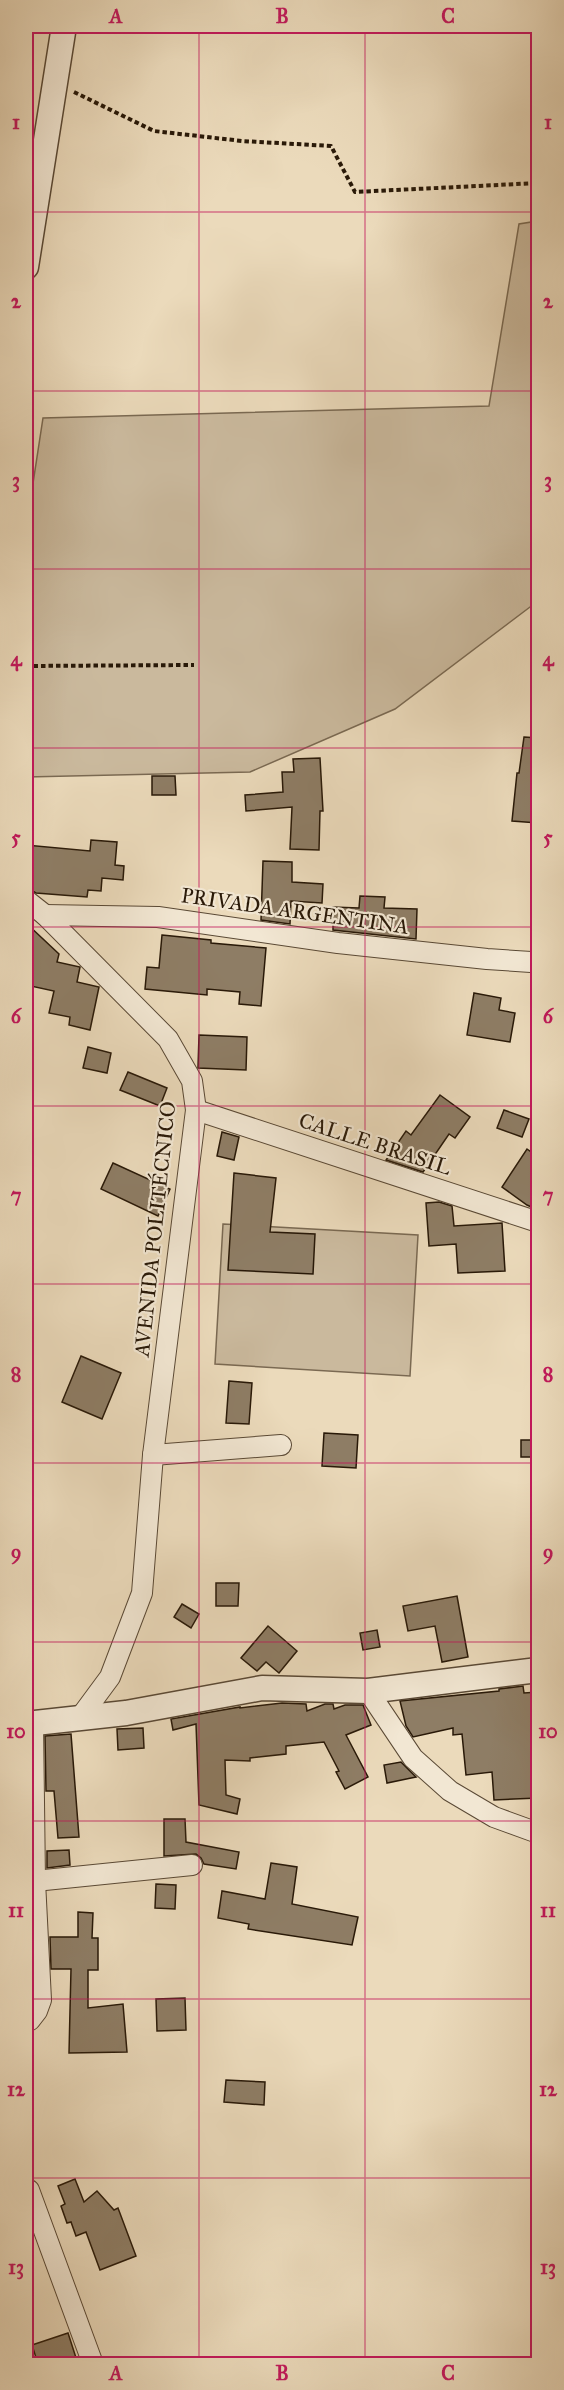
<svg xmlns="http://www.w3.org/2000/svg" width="564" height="2390" font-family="'IM FELL Great Primer',serif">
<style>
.green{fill:#cab99d;stroke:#7a6952;stroke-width:1.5}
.building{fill:#8e7d65;stroke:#291908;stroke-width:1.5}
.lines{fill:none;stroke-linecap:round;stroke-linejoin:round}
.minor-casing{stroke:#5a4935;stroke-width:22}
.tertiary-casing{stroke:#5a4935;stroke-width:27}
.path{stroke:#291908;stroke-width:4;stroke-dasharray:4.5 3;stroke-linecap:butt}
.minor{stroke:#f2e7d3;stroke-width:20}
.tertiary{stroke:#f2e7d3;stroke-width:24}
.grid{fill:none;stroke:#c2185b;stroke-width:1.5;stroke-opacity:0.55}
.labels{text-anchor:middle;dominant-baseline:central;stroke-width:4.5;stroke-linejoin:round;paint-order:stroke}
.street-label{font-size:21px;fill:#291908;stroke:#f2e7d3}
.neatline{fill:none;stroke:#c2185b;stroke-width:2}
.grid-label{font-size:20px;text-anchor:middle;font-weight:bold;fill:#c2185b}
</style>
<rect width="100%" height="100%" fill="#ebdabb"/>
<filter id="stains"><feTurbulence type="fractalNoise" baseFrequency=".00333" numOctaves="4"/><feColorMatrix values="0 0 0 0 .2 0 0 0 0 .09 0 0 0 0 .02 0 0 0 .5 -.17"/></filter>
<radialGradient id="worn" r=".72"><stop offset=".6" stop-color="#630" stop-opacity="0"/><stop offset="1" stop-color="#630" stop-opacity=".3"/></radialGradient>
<g class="green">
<polygon points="538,221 538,601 395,709 250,772 26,777 26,529 43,418 489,406 519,224"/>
<polygon points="223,1224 418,1235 410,1376 215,1364"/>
</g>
<g class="building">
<polygon points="524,737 538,738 538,823 512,821 517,773 519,773"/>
<polygon points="320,758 323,811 320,811 319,850 290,849 292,807 246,811 245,795 283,792 282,772 294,772 293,759"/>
<polygon points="152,776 175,776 176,795 152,795"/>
<polygon points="91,840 117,842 115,865 124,866 123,880 102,878 101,891 88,890 87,897 36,893 29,889 31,867 26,866 26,845 90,851"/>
<polygon points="263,861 292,862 292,882 323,884 322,903 291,901 290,924 261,920"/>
<polygon points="360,896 385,897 384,908 417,909 416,939 333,930 333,907 359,908"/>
<polygon points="26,923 59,954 57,962 80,967 77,982 99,987 90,1030 69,1025 70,1017 49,1013 54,991 26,985"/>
<polygon points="162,935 211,940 211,943 266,948 261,1006 239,1004 240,992 207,989 207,995 145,989 147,967 159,968"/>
<polygon points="474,993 501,998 499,1010 515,1013 510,1042 467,1035"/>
<polygon points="199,1035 247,1037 246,1070 198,1068"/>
<polygon points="88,1047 111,1053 107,1073 83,1068"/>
<polygon points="128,1072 167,1088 160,1106 120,1090"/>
<polygon points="440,1095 470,1117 455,1138 449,1134 423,1172 386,1160 406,1131 411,1135"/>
<polygon points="504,1110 529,1119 522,1137 497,1128"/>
<polygon points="222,1132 239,1137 234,1160 217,1156"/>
<polygon points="527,1149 538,1157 538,1210 527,1205 502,1187"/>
<polygon points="113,1163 170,1189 158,1216 101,1189"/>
<polygon points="234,1173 276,1178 270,1232 315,1234 313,1274 228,1270"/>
<polygon points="439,1202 452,1206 454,1226 502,1223 505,1271 458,1273 456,1244 429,1246 426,1203"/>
<polygon points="81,1356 121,1373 102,1419 62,1402"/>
<polygon points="229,1381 252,1383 249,1424 226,1423"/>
<polygon points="324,1433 358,1435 356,1468 322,1466"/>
<rect x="521" y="1440" width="17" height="17"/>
<polygon points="216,1583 239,1583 238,1606 216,1606"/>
<polygon points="457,1596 468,1657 442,1662 435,1626 408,1631 403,1606"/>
<polygon points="182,1604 199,1614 191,1628 174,1617"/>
<polygon points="268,1626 297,1651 279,1673 266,1662 257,1671 241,1658"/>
<polygon points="377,1630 380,1647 363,1650 360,1633"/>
<polygon points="523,1686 524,1693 538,1692 538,1798 494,1800 492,1772 466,1775 462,1734 453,1735 453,1728 413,1737 406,1726 400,1701 499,1691 499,1689"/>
<polygon points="282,1703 306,1704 307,1711 325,1704 333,1704 334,1709 345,1705 363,1705 371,1725 346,1735 368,1777 345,1789 336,1772 339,1771 324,1742 286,1746 286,1754 250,1758 250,1761 225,1760 226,1795 240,1799 237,1814 199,1805 196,1724 173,1730 171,1719 240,1707 240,1708"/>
<polygon points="143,1728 144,1748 118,1750 117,1729"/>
<polygon points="71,1734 79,1837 58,1838 54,1791 46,1791 45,1736"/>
<polygon points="401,1762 416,1777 387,1783 384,1765"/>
<polygon points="164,1819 185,1819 186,1842 239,1852 236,1869 204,1864 201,1858 196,1854 164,1856"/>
<polygon points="69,1850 70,1865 47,1868 47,1851"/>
<polygon points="271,1863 297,1867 292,1904 358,1917 352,1945 248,1929 249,1924 218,1918 222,1891 265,1899"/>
<polygon points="156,1884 176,1885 175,1909 155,1908"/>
<polygon points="78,1912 93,1913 92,1938 98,1938 98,1970 88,1970 88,2008 123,2004 127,2052 69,2053 71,1969 51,1969 50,1937 78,1937"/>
<polygon points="185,1998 186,2030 157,2031 156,1999"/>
<polygon points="226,2080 265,2082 264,2105 224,2102"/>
<polygon points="75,2179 84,2202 97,2191 114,2210 118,2208 136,2256 100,2270 86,2232 76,2236 71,2222 67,2223 61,2206 65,2204 58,2186"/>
<polygon points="68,2333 78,2364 38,2364 32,2345"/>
</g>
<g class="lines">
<g class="minor-casing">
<g id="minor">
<polyline points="26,900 45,915 168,1039 192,1081 196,1110 153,1455 142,1593 110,1677 79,1719"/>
<polyline points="45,915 158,917 338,943 487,959 531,962 538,960"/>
<polyline points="196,1110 538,1222"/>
<polyline points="153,1455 281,1445"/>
<polyline points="368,1691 413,1758 450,1791 494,1817 538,1833"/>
<polyline points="35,1881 192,1865"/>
<polyline points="26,2020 30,2020 37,2011 41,2000 35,1881 33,1723"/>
<polyline points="26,2193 29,2190 93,2364"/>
</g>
</g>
<g class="tertiary-casing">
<g id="tertiary">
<polyline points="26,267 64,26"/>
<polyline points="26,1724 126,1713 262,1688 368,1691 538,1670"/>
</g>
</g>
<g class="path">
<polyline points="74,92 154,131 242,141 331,146 355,192 538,183"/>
<polyline points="26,666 194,665"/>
</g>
<use href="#minor" class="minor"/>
<use href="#tertiary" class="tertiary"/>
</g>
<path class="grid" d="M199 26V2364M365 26V2364M26 212H538M26 391H538M26 569H538M26 748H538M26 927H538M26 1106H538M26 1284H538M26 1463H538M26 1642H538M26 1821H538M26 1999H538M26 2178H538"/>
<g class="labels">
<g class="street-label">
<text transform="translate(295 911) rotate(8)">PRIVADA ARGENTINA</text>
<text transform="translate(375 1144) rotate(18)">CALLE BRASIL</text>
<text transform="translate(155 1229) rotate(-84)">AVENIDA POLITÉCNICO</text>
</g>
</g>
<rect width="564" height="2390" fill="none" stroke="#ebdabb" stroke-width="66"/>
<rect x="33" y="33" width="498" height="2324" class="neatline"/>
<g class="grid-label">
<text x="116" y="23">A</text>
<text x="282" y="23">B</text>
<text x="448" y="23">C</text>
<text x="16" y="129">1</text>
<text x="548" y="129">1</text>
<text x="16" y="308">2</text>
<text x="548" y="308">2</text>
<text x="16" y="487">3</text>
<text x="548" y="487">3</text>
<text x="16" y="666">4</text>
<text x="548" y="666">4</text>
<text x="16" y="844">5</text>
<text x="548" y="844">5</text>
<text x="16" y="1023">6</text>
<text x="548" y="1023">6</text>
<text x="16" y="1202">7</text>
<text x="548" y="1202">7</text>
<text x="16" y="1381">8</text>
<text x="548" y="1381">8</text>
<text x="16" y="1559">9</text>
<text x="548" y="1559">9</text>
<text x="16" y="1738">10</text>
<text x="548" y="1738">10</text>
<text x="16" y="1917">11</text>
<text x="548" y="1917">11</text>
<text x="16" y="2096">12</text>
<text x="548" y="2096">12</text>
<text x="16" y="2274">13</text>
<text x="548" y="2274">13</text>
<text x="116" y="2380">A</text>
<text x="282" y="2380">B</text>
<text x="448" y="2380">C</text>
</g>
<rect width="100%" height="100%" filter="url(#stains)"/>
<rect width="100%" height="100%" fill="url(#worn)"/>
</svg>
